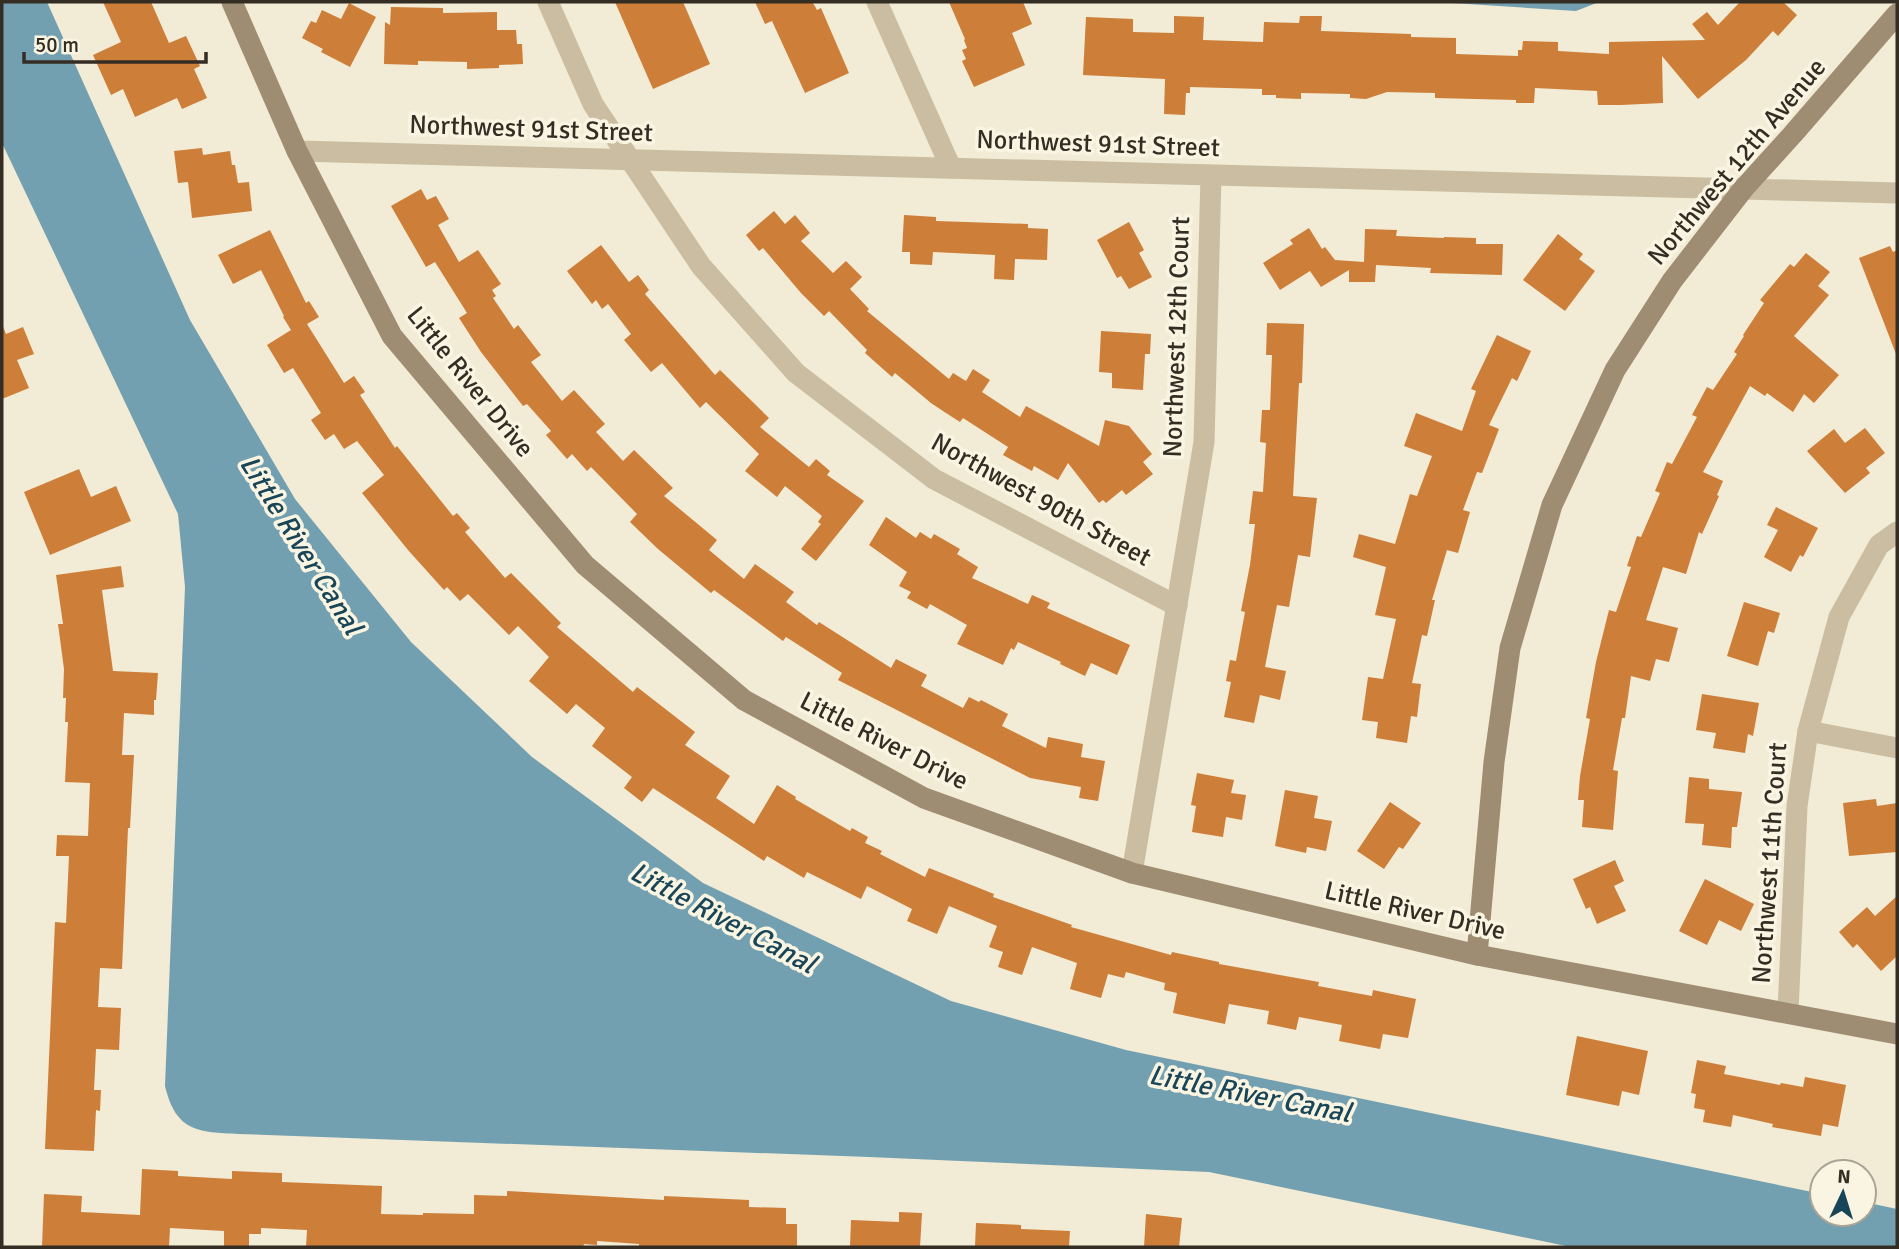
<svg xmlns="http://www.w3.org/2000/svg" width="1899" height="1249" font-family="Signika,sans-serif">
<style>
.water{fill:#73a0b0}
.building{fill:#cd7e38}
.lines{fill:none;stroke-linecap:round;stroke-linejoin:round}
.street{stroke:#cabda1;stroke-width:21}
.secondary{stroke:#9e8c73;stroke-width:21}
.labels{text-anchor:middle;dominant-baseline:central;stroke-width:7;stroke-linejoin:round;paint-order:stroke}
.street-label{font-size:26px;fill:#342d24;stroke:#faf4e2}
.water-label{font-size:28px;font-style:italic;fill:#184557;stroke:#faf4e2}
</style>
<rect width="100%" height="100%" fill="#f2ebd5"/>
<g class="water">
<path d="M2 2H47L190 320 295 499 411 642 532 757 703 883 951 1001 1126 1050 1822 1194V1214H1864V1202L1897 1209V1247H1571L1209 1172 869 1157 239 1134C198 1132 176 1132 165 1086L185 587 178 514 2 143Z"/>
<polygon points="1437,2 1599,2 1576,11"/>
</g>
<g class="building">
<polygon points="103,2 151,2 169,43 186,36 200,66 194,69 207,98 182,109 177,98 135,117 123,89 111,95 93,55 121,42"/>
<polygon points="615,2 683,2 710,64 653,89"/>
<polygon points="755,2 815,2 813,3 817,10 821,8 849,73 805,93 772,21 765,24"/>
<polygon points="949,2 1023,2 1032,24 1012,33 1025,65 974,87 962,61 966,59 962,50 967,48 964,40 965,39"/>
<polygon points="1740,2 1783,2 1797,15 1778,36 1773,31 1746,60 1698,99 1662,56 1663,103 1621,105 1598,105 1597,91 1535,88 1534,103 1516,103 1516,100 1435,98 1435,93 1387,92 1366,99 1350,98 1350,94 1301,93 1301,99 1276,98 1276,95 1262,95 1262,89 1190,87 1190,93 1186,93 1185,115 1164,114 1165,79 1083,75 1086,17 1133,19 1133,32 1174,33 1174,16 1204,17 1203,40 1263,42 1264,22 1299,23 1300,16 1322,16 1321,31 1411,34 1411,37 1456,38 1456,54 1518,56 1518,50 1522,50 1523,41 1558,42 1558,51 1609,54 1609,42 1705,40 1692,24 1707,12 1718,25"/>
<polygon points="349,3 376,17 350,67 321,52 323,49 302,38 311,21 316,23 322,10 341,19"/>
<polygon points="391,7 443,8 443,13 497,12 497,30 516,30 517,44 522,44 523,64 499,65 499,68 467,69 467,62 418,61 418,65 384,64 385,22 390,25"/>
<polygon points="202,148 203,155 230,151 232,165 235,165 238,183 249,182 252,211 192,218 188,182 178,183 174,151"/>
<polygon points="421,189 427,200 436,196 449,219 438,225 459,262 478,250 501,284 492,290 496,296 493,298 514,329 518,325 541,355 531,362 562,401 574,390 605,424 596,432 623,461 634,450 673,488 664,496 717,540 709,550 744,579 755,564 794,592 786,602 817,625 819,622 891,668 896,659 927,675 921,686 963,708 969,697 979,702 981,700 1008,714 1002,726 1046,748 1048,737 1083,744 1081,757 1105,761 1098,801 1079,798 1081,787 1030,778 838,680 842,673 786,637 783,641 714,590 711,593 658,549 630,522 637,514 591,467 587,471 572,454 567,459 546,435 551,431 527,404 523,406 481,352 459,318 467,313 435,262 426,267 391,206"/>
<polygon points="774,211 785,224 795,215 810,233 801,241 833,273 846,261 862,277 850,289 869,309 867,311 949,379 953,373 966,381 973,369 990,380 982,392 1020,417 1026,406 1099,446 1105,420 1129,426 1152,454 1143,462 1153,474 1126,495 1122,490 1106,503 1103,500 1099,503 1068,463 1058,480 1034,466 1032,471 1003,455 1008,447 963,418 960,422 946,413 931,403 895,373 892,377 865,353 867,350 829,311 824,316 801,293 763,248 759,251 746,235"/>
<polygon points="904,215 936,217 936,221 1028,224 1028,228 1048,229 1047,260 1015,259 1014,280 994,279 995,255 933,252 932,265 910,264 910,252 902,252"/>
<polygon points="1129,222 1144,250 1139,253 1152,277 1129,289 1121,276 1117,278 1097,240"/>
<polygon points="1309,228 1322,249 1325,247 1335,260 1364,262 1365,229 1397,230 1396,236 1444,238 1444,237 1476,238 1476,244 1503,244 1502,275 1430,273 1431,268 1376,265 1375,282 1349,282 1349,270 1321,287 1310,271 1280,290 1263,263 1293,244 1290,240"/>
<polygon points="270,230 306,303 309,301 319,317 307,324 344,383 354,376 365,392 360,395 395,448 397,446 453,516 457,513 463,520 470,528 465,532 505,578 511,573 561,623 557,627 633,692 637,687 695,732 685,745 730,776 716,798 754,824 777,785 796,797 795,799 850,831 852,828 868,837 865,843 882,851 880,854 925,877 929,868 994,894 993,897 1072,925 1071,927 1171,955 1172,952 1219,962 1219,964 1319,982 1318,986 1372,996 1373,990 1416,999 1408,1038 1383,1034 1380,1049 1339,1041 1342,1025 1299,1017 1296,1030 1267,1024 1269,1011 1229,1004 1225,1024 1173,1013 1177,993 1164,990 1165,983 1126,972 1124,978 1108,974 1101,998 1070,989 1077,963 1032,947 1022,975 998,967 1003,952 989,947 997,926 949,906 937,934 907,921 912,909 867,886 861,899 807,872 804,878 767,856 764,861 653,788 642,802 624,788 632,777 592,746 605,728 576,704 567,714 529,681 549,657 518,626 509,635 468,594 460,601 447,587 444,590 408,550 362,493 384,475 357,441 344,449 334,434 325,440 311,420 321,413 293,368 284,373 267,345 291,330 283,317 284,316 261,270 233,284 218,255"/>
<polygon points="1558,234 1583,254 1579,259 1595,271 1565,311 1523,280"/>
<polygon points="601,245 629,282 638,275 649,290 645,294 715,375 720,370 769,418 760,427 809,467 816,459 830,471 827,475 864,501 816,561 801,549 821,524 818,522 822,516 785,486 777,497 745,471 759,454 706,402 700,408 662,363 651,372 624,340 631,334 608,304 602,309 596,300 592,304 567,271"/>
<polygon points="1890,246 1893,252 1897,250 1897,353 1896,354 1859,258"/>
<polygon points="1806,253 1830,272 1818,286 1829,295 1794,336 1839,375 1814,403 1804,394 1793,412 1767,393 1765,396 1750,386 1703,472 1723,481 1717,495 1719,496 1702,534 1699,532 1686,574 1663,567 1646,620 1678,628 1669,662 1656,659 1650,681 1631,676 1625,718 1622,718 1613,770 1618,771 1613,830 1582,827 1584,800 1578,800 1580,776 1590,719 1586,718 1596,662 1609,610 1616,612 1631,567 1627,566 1637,536 1641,537 1660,493 1655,491 1667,462 1672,464 1697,417 1692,415 1707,387 1713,390 1737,354 1734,352 1744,336 1743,335 1764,303 1760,300 1790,264 1794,267"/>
<polygon points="1267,323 1304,324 1302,383 1299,383 1293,496 1317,498 1310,557 1298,555 1289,607 1277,605 1265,667 1286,671 1280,700 1260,695 1254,723 1224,717 1231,682 1226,681 1230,660 1236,661 1245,612 1241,611 1250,565 1255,524 1249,524 1253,491 1263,492 1266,443 1260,442 1262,410 1270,410 1272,355 1266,355"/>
<polygon points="2,324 6,334 23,327 34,354 17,360 29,388 2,399"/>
<polygon points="1101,331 1151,334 1150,354 1145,354 1143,390 1112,388 1112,373 1099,372"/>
<polygon points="1497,335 1531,351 1517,381 1512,378 1489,425 1499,429 1482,473 1477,472 1463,510 1470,512 1458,553 1447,550 1432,600 1435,600 1427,636 1422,635 1412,683 1421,684 1417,717 1411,716 1407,743 1376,738 1378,722 1362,720 1368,677 1383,679 1396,619 1375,615 1386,567 1353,557 1359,534 1395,544 1410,494 1417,496 1432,456 1404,446 1416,413 1462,431 1476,391 1471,389"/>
<polygon points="1865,428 1885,453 1866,468 1870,473 1845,493 1807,451 1834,429 1845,443"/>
<polygon points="79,469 91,497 116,486 131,521 50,555 24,492"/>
<polygon points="1776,507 1818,528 1803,557 1800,555 1791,572 1764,557 1778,530 1767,525"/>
<polygon points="886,517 916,538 920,532 931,539 934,534 960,549 957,554 978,567 972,578 1028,604 1032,595 1050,603 1047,608 1130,645 1117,675 1091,663 1085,676 1060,664 1061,662 1018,642 1014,650 1011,648 1003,665 957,644 967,625 930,604 927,609 907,598 911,592 899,586 907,572 869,545"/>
<polygon points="121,566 124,587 102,590 113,671 158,673 156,700 154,700 154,715 124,713 122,755 134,755 130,828 128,828 122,969 100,968 98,1007 121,1008 119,1050 96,1049 94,1090 101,1090 100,1111 96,1110 94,1151 45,1149 55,922 66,923 69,856 56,856 57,835 88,836 90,783 65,782 68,722 65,722 66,698 63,698 64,669 58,624 63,624 56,575"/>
<polygon points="1744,602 1780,613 1774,633 1768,631 1758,666 1727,656"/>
<polygon points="1702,694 1759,703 1753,736 1748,734 1745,753 1713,748 1716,733 1696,730"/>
<polygon points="1197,773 1234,780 1231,793 1246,795 1242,820 1226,817 1223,837 1192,832 1196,806 1191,805"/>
<polygon points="1689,777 1709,779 1709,789 1742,792 1737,827 1732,827 1731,848 1702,845 1704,824 1685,823"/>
<polygon points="1285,790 1318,796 1314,818 1332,821 1326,851 1307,847 1306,853 1275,846"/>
<polygon points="1876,799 1877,806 1897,803 1897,852 1849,856 1843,803"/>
<polygon points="1390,802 1421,823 1403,849 1399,847 1384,869 1357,851"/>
<polygon points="1615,860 1624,881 1614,886 1626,911 1597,924 1590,907 1586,909 1573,879"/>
<polygon points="1705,879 1754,904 1741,931 1719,920 1707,945 1679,931"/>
<polygon points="1897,896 1897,956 1881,971 1857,944 1853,948 1839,932 1867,907 1875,916"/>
<polygon points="1577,1036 1648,1051 1639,1095 1622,1091 1619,1106 1566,1095"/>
<polygon points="1697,1060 1726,1066 1724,1074 1780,1085 1781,1083 1803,1087 1805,1077 1846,1085 1838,1127 1823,1124 1821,1136 1772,1127 1773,1124 1733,1115 1731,1127 1703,1122 1705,1110 1694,1108 1696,1094 1691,1093"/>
<polygon points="142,1169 178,1171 178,1176 232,1179 232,1171 282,1173 282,1182 382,1186 381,1214 423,1215 423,1213 474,1214 474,1195 507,1196 507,1191 664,1200 664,1196 749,1200 749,1207 786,1208 786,1224 797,1224 797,1247 639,1247 639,1244 597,1241 597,1245 584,1244 583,1247 306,1247 307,1230 261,1228 261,1234 249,1234 249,1247 224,1247 224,1231 170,1228 169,1247 42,1247 44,1194 82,1196 81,1212 140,1215"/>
<polygon points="899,1212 922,1213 920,1247 850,1247 851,1220 899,1222"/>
<polygon points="1146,1214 1182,1218 1179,1247 1144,1247"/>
<polygon points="976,1223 1021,1225 1021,1229 1070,1231 1069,1247 975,1247"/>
</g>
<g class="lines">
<g class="street">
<polyline points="548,2 593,104 701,266 796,373 934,479 1177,606"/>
<polyline points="877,2 951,168"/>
<polyline points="297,151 1897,193"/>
<polyline points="1808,731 1897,748"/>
<polyline points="1132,873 1204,442 1211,176"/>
<polyline points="1788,1012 1797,806 1808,731 1839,617 1879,545 1897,532"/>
</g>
<g class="secondary">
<polyline points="232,2 297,151 392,336 585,565 744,700 924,798 1132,873 1477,955 1897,1034"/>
<polyline points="1477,955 1494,762 1510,648 1552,505 1615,370 1672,281 1744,188 1793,134 1897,14"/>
</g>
</g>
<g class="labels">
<g class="street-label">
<text transform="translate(531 129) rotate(2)">Northwest 91st Street</text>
<text transform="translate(1098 144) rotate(2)">Northwest 91st Street</text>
<text transform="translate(1737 162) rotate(-50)">Northwest 12th Avenue</text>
<text transform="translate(1177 337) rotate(-88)">Northwest 12th Court</text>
<text transform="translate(470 382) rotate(51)">Little River Drive</text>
<text transform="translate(1041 500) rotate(29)">Northwest 90th Street</text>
<text transform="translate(884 741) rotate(27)">Little River Drive</text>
<text transform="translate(1770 863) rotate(-86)">Northwest 11th Court</text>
<text transform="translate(1415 911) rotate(13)">Little River Drive</text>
</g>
<g class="water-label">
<text transform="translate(301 545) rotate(58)">Little River Canal</text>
<text transform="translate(723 918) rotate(28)">Little River Canal</text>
<text transform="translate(1250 1094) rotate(11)">Little River Canal</text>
</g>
</g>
<rect width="1899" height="1249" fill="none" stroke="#342d24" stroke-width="7"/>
<g transform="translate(1843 1193) rotate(4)"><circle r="33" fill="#faf4e2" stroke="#aba496" stroke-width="2"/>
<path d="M0-5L12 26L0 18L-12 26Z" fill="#184557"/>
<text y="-10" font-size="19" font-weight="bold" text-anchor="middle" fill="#342d24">N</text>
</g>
<path d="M24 52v10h182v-10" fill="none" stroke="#342d24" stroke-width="3.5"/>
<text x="35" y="52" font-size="21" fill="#342d24" stroke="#faf4e2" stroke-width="5" paint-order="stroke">50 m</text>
</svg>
